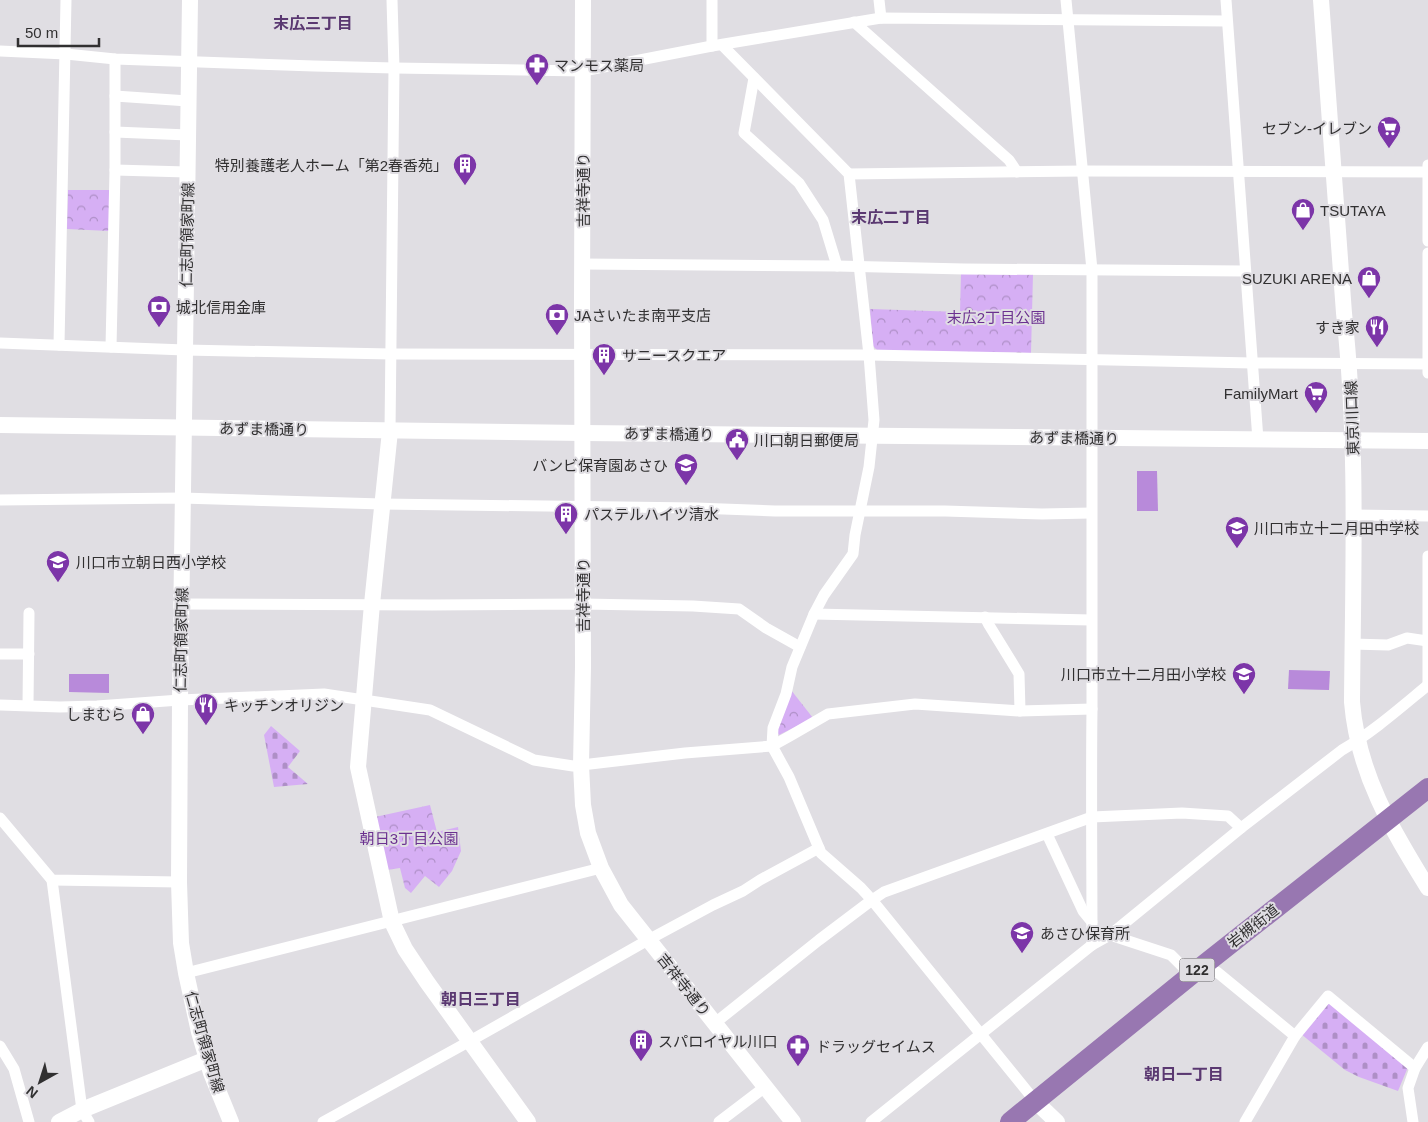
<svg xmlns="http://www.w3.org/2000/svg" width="1428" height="1122" font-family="Arial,'Noto Sans JP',sans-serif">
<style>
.cemetery{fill:url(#cemetery-stones)}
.park{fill:url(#park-crowns)}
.water{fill:#b88ada}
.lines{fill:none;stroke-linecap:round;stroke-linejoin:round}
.street{stroke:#fff;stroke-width:11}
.secondary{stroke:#fff;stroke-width:16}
.highway{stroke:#9877b1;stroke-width:20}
.labels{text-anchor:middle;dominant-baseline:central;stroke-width:4;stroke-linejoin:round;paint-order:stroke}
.shield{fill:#e0dee3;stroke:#666466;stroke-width:1}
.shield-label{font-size:14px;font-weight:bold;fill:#313031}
.poi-label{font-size:15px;fill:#313031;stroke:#e0dee3;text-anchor:start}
.street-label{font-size:15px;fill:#313031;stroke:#e0dee3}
.park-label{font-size:15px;fill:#6b3190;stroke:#e0dee3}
.neighbourhood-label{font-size:16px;font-weight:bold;fill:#5a3871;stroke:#e0dee3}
</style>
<defs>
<pattern id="cemetery-stones" width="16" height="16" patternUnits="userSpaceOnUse" patternTransform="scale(1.25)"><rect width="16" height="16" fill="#d6aff4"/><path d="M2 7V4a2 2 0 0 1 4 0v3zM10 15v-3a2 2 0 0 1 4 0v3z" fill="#ae8fc6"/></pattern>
<pattern id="park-crowns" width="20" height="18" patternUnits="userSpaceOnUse" patternTransform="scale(1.25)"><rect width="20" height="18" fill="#d6aff4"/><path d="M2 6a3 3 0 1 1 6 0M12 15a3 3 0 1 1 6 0" fill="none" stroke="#ae8fc6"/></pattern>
</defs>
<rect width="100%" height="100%" fill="#e0dee3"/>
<g class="cemetery">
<polygon points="271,726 300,751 288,767 308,784 274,787 264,735"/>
<polygon points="1328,1001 1408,1067 1398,1091 1359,1077 1345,1070 1301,1034"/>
</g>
<g class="park">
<polygon points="68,190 110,190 109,231 67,229"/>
<polygon points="961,273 1033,274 1031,353 878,351 873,346 870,309 960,312"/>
<polygon points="791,690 813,718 779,735 777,731"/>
<polygon points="430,805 437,832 458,827 461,851 452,871 439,887 425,876 411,893 405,888 400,868 387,870 375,817"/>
</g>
<g class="water">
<polygon points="1137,471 1157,471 1158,511 1137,511"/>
<polygon points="1289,670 1330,671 1329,690 1288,689"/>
<polygon points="69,674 109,674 109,693 69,692"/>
</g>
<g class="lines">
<g class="street">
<polyline points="712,0 712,46"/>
<polyline points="879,0 881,18"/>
<path d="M1066 0 1092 270V709C1091 788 1092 867 1092 945"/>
<polyline points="1226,0 1258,440"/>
<polyline points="854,22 1009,160 1017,172"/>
<polyline points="722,45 849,174 869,355 874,420 869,467 855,535 853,554 824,595 814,614 792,667 786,694 773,728 772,746 789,777 821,853 861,888 872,900 1035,1101"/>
<polyline points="0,51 66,54 115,59 314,66 394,68 583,71 712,46 881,18 1227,21"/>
<polyline points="754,78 744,133 799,183 823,220 837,266"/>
<polyline points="115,96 188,101"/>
<polyline points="115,132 188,135"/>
<polyline points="1428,165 1428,241"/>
<polyline points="115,170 187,172"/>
<polyline points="849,174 1083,171 1428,172"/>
<polyline points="1428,253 1428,373"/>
<polyline points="582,264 837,266 964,269 1245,271"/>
<polyline points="0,343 185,350 391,354 869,355 1252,363 1428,364"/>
<polyline points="59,345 66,0"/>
<polyline points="111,347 115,170 115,59"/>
<polyline points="390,431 394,68 392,0"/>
<polyline points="0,500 182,498 382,504 696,508 775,511 945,511 1042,514 1091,513"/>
<polyline points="1353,515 1428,516"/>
<polyline points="182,604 432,605 583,604 693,606 739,609 766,628 800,647"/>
<polyline points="814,614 1091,620"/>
<polyline points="985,617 989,625 1019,674 1020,711"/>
<polyline points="1352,644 1388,645 1407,638 1428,641"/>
<polyline points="0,654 29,654"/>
<polyline points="1428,685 1428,556"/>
<polyline points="0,705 60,707 97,706 180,700 324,694 430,710 534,760 573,766 685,753 772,746 790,736 828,714 915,704 1020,711 1092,709"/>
<polyline points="28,705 29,613"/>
<polyline points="0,818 52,880 179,882"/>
<polyline points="1047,834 1083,911 1092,922"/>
<polyline points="52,880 82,1110 89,1122"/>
<polyline points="1110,935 1171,955 1191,975"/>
<polyline points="1217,972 1295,1036 1245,1122"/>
<polyline points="186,973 601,868"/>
<polyline points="715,1023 819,940 872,900 884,892 1092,817 1182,813 1228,816 1241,828"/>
<polyline points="1295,1036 1328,996 1415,1068"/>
<polyline points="0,1046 14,1069 29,1122"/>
<polyline points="323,1122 470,1041 648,940 713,905 743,891 760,880 819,848"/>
<polyline points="719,1122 765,1087"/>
<path d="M871 1122 1092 945 1110 935 1241 828 1342 750C1373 732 1400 708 1428 685"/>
<polyline points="1413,1122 1408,1088 1415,1068 1428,1047"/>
</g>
<g class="secondary">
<polyline points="190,0 180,700 179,882 180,913 181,943 186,973 199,1032 211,1073 231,1122"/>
<polyline points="583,0 582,302 583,667 581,765 583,805 588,833 601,868 621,905 793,1122"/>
<path d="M1321 0 1344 313C1358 442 1353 572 1352 702 1358 774 1391 828 1428 888"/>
<polyline points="0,425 583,433 1428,441"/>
<polyline points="390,431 372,604 358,767 392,922 405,949 427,982 528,1122"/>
<polyline points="1035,1101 1057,1122"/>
<polyline points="59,1122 82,1110 207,1059"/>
</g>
<polyline class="highway" points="1010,1122 1191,975 1428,788"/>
</g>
<defs>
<g id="pharmacy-pin" transform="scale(1.25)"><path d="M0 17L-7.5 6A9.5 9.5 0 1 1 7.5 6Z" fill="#7c35a8" stroke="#e0dee3"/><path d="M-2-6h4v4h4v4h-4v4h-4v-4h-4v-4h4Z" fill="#fff"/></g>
<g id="supermarket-pin" transform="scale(1.25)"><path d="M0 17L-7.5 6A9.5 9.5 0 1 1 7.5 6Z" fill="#7c35a8" stroke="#e0dee3"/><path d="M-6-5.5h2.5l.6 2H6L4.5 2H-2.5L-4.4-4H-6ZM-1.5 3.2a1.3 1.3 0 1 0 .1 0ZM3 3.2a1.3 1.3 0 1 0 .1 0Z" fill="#fff"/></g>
<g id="building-pin" transform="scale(1.25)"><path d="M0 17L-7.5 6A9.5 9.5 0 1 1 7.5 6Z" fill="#7c35a8" stroke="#e0dee3"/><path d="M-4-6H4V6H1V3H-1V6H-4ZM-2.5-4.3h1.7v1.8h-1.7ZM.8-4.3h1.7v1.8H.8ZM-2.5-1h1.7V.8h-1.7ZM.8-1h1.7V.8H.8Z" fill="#fff"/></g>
<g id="shop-pin" transform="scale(1.25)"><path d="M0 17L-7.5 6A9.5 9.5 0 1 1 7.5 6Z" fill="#7c35a8" stroke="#e0dee3"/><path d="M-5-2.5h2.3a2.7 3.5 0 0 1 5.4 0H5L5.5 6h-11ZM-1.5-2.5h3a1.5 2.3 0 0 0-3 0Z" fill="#fff"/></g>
<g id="bank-pin" transform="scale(1.25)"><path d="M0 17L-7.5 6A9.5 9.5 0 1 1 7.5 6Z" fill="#7c35a8" stroke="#e0dee3"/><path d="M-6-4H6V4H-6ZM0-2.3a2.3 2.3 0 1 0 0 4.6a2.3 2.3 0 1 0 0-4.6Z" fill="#fff"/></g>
<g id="restaurant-pin" transform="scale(1.25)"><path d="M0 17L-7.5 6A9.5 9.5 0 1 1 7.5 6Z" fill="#7c35a8" stroke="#e0dee3"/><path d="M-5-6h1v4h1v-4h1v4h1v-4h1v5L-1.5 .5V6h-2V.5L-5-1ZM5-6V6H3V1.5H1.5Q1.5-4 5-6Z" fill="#fff"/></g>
<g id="civic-pin" transform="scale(1.25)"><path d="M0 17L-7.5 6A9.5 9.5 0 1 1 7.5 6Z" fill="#7c35a8" stroke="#e0dee3"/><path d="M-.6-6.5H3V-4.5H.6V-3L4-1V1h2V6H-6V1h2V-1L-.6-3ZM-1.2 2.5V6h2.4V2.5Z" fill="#fff"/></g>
<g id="school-pin" transform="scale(1.25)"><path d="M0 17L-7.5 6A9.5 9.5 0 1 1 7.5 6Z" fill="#7c35a8" stroke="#e0dee3"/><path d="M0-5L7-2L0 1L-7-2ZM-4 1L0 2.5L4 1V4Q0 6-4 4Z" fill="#fff"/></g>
</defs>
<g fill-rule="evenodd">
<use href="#pharmacy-pin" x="537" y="65"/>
<use href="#supermarket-pin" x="1389" y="128"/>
<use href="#building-pin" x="465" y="165"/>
<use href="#shop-pin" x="1303" y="210"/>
<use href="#shop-pin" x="1369" y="278"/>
<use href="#bank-pin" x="159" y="307"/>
<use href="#bank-pin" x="557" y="315"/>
<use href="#restaurant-pin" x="1377" y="327"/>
<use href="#building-pin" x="604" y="355"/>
<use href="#supermarket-pin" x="1316" y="393"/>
<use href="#civic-pin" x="737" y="440"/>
<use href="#school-pin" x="686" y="465"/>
<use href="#building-pin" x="566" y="514"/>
<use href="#school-pin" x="1237" y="528"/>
<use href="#school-pin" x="58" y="562"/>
<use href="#school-pin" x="1244" y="674"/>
<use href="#restaurant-pin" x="206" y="705"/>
<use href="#shop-pin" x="143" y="714"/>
<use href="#school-pin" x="1022" y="933"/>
<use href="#building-pin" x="641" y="1041"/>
<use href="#pharmacy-pin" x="798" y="1046"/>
</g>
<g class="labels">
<rect class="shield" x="1179.5" y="958.5" width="35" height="23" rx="4"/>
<g class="shield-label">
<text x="1197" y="970">122</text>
</g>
<g class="poi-label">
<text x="554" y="65">マンモス薬局</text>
<text x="1372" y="128" text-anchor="end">セブン-イレブン</text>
<text x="448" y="165" text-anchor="end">特別養護老人ホーム「第2春香苑」</text>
<text x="1320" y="210">TSUTAYA</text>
<text x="1352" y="278" text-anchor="end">SUZUKI ARENA</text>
<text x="176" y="307">城北信用金庫</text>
<text x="574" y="315">JAさいたま南平支店</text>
<text x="1360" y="327" text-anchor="end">すき家</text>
<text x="622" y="355">サニースクエア</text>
<text x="1298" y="393" text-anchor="end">FamilyMart</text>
<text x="754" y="440">川口朝日郵便局</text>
<text x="668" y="465" text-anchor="end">バンビ保育園あさひ</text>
<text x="584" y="514">パステルハイツ清水</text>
<text x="1254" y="528">川口市立十二月田中学校</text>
<text x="76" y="562">川口市立朝日西小学校</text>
<text x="1226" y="674" text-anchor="end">川口市立十二月田小学校</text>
<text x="224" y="705">キッチンオリジン</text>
<text x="126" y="714" text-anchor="end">しまむら</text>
<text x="1040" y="933">あさひ保育所</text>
<text x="658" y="1041">スパロイヤル川口</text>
<text x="816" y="1046">ドラッグセイムス</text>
</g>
<g class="street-label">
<text transform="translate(583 190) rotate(-90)">吉祥寺通り</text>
<text transform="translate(187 235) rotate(-89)">仁志町領家町線</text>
<text transform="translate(1352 418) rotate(-92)">東京川口線</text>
<text transform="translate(264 429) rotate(1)">あずま橋通り</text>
<text transform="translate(669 434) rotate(1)">あずま橋通り</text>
<text transform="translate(1074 438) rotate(1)">あずま橋通り</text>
<text transform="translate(583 595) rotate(-90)">吉祥寺通り</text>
<text transform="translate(181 640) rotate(-89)">仁志町領家町線</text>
<text transform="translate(1253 926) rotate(-38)">岩槻街道</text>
<text transform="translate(684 985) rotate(52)">吉祥寺通り</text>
<text transform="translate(205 1042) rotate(74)">仁志町領家町線</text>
</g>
<g class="park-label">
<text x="996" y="317">末広2丁目公園</text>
<text x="409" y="838">朝日3丁目公園</text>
</g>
<g class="neighbourhood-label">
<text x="313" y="23">末広三丁目</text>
<text x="891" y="217">末広二丁目</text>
<text x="481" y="999">朝日三丁目</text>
<text x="1184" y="1074">朝日一丁目</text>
</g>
</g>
<g transform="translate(40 1082) rotate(219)" stroke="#e0dee3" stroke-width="4" paint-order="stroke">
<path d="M0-4L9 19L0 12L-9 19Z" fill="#313031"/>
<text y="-8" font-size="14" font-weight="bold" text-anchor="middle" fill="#313031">N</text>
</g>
<path d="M18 38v8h81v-8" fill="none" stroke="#313031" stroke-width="2.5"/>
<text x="25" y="38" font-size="15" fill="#313031" stroke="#e0dee3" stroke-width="4" paint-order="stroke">50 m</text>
</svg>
